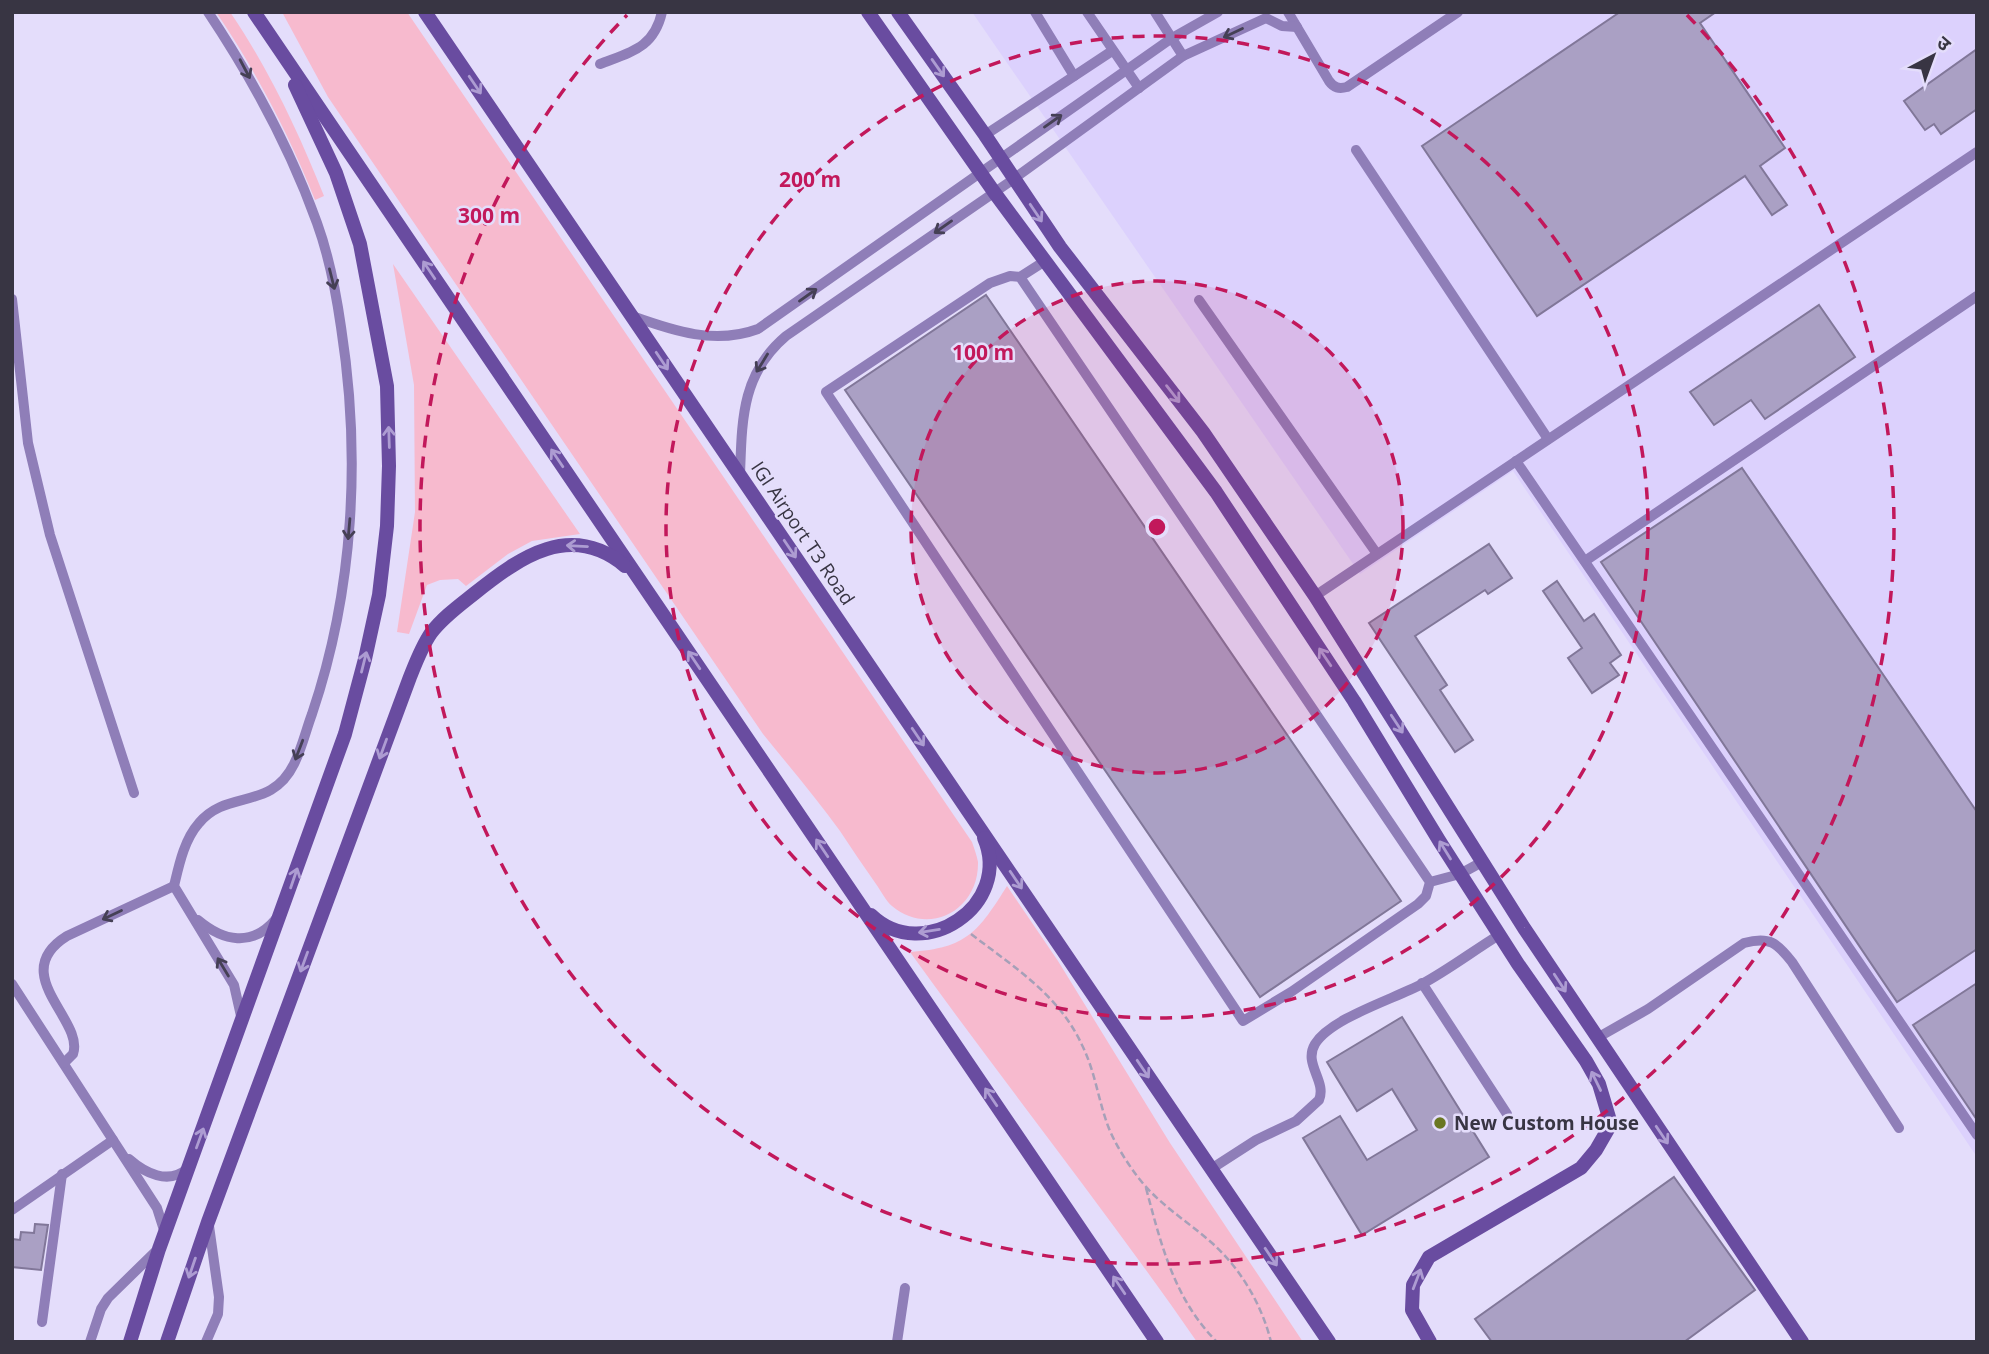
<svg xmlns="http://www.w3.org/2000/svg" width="1989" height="1354" font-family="'Open Sans','Noto Sans Devanagari',sans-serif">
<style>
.built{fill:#dcd1fd}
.green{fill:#f7bace}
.building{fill:#aaa0c4;stroke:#817799;stroke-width:2}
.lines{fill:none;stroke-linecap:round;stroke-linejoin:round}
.path{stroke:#a6a0b8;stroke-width:2.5;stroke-dasharray:7 3.5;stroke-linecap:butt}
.lane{stroke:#8f7eb8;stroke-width:10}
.secondary{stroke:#694ca0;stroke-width:14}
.oneway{stroke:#454055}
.oneway2{stroke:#ad9cd2}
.ring{fill:none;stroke:#c2185b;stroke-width:3.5;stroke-dasharray:12 9}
.poi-dot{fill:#6a7722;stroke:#e4ddfb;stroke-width:2.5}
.labels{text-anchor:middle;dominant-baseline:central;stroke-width:5;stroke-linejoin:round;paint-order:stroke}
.street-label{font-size:19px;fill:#383543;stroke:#e4ddfb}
.poi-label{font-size:19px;font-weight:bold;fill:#383543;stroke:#e4ddfb;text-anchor:start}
.centre{fill:#c2185b;stroke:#e4ddfb;stroke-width:3.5}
.ring-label{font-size:21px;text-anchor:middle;font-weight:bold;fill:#c2185b;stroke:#e4ddfb;stroke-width:5;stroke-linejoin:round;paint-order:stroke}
</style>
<rect width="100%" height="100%" fill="#e4ddfb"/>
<polygon class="built" points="972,12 1977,12 1977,1157 1513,471 1360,574"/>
<g class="green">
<path d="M216 12H230C269 69 299 133 324 196L315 200C289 134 256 71 216 12Z"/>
<path d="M282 12H407L972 842C974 848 977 856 978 862 979 910 929 937 892 906 886 901 881 891 876 884 864 867 852 849 840 831 816 798 789 766 763 734L328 97Z"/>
<polygon points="393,264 580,534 532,541 508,554 466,586 458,579 440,580 427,585 409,634 397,632 415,512 414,385"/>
<path d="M1007 886 1058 961 1170 1143 1303 1342H1197C1105 1209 1004 1083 910 952 967 948 978 932 1007 886Z"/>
</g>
<g class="building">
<polygon points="1620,12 1716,12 1700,23 1785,148 1760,166 1787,205 1772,215 1745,176 1537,316 1422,146"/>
<polygon points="1977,49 1977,109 1941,134 1934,124 1925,130 1904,101"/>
<polygon points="986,295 1401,901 1260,997 845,390"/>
<polygon points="1819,305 1855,357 1765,419 1751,400 1714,425 1690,392"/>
<polygon points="1742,468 1977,812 1977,949 1897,1002 1601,562"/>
<polygon points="1489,544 1512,578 1488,594 1485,590 1415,636 1447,685 1440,690 1473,740 1455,752 1369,623"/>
<polygon points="1557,581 1584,621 1594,614 1621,655 1610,663 1619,675 1592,693 1568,658 1582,648 1543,591"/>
<polygon points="1977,983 1977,1120 1913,1025"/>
<polygon points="1402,1017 1489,1157 1362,1235 1303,1138 1340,1116 1367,1160 1417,1130 1392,1089 1357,1111 1327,1062"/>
<polygon points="1674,1177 1755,1290 1684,1342 1492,1342 1475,1319"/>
<polygon points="35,1224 48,1225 41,1270 12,1267 12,1239 20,1240 21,1232 34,1233"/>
</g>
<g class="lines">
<g class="path">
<path d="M971 934C1014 967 1059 995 1082 1045 1095 1071 1098 1099 1108 1126 1115 1144 1126 1161 1137 1176 1158 1204 1186 1220 1212 1243 1241 1269 1262 1305 1271 1342"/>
<path d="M1146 1188C1161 1244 1174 1299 1217 1342"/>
</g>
<g class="lane">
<path d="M208 12C252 78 290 148 317 223 329 256 336 292 341 327 361 455 354 590 312 714 306 730 302 748 294 764 271 811 227 789 199 823 184 840 179 865 174 886L234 985 241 1016"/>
<polyline points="1035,12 1074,76"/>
<polyline points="1087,12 1139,88"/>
<polyline points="1155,12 1183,56"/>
<path d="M1288 12 1329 81C1334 88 1339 89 1347 87L1458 12"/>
<path d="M600 64C631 52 654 48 662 12"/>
<polyline points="985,135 1112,51"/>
<polyline points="1356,150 1548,439"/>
<polyline points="1020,277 1045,261"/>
<polyline points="12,299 28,443 50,535 134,793"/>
<polyline points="1199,300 1377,554"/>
<path d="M632 316C674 331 715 345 758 329L1172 38 1218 12"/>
<polyline points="1516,461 1977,1135"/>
<path d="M740 475C742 421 741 374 786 336L1008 183 1183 56 1266 18 1282 26 1297 27"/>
<polyline points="1585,561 1977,296"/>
<polyline points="1315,596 1977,152"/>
<polyline points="1430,882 1426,896 1418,904 1291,992 1243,1021 826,392 990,283 1010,276 1020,277 1430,882 1460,874 1482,862"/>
<path d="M198 920C223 941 252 948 276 919"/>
<polyline points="1422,983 1507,1114"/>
<polyline points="12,984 157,1208 164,1230"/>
<path d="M1597 1038 1648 1009 1744 943C1770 936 1777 943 1792 962L1899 1128"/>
<path d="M64 1063 73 1054C85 1020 6 974 67 936L174 886"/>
<path d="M129 1159C145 1173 168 1185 187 1169"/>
<path d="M1211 1169 1256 1140 1296 1121 1319 1100C1327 1081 1303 1064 1315 1044 1331 1018 1394 999 1422 984 1448 970 1473 951 1499 935"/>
<polyline points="12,1210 113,1140"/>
<polyline points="42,1322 62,1174"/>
<polyline points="90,1342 101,1309 108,1298 156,1251"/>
<polyline points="206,1342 218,1314 219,1297 209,1226"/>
<polyline points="897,1342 905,1288"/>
</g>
<g class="secondary">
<polyline points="254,12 1157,1342"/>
<polyline points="425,12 1329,1342"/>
<polyline points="868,12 994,192 1216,492 1354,701 1440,842 1518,964 1586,1061 1599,1084 1611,1124 1596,1150 1581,1168 1429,1257 1413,1285 1412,1310 1430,1342"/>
<polyline points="898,12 985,135 1060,247 1203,432 1315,596 1524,928 1802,1342"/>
<path d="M871 915C923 965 1013 905 984 838"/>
<polyline points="130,1342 159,1249 345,734 365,659 379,595 387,526 389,466 387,386 360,244 336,173 295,85"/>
<path d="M167 1342 208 1222 410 677C416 662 422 646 431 633 443 617 460 605 475 593 520 557 571 521 625 566"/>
</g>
</g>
<defs><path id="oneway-shaft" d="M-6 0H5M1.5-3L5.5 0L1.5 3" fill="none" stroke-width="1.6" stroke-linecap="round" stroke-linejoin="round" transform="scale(1.75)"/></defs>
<g class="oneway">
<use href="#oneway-shaft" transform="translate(1233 33) rotate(155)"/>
<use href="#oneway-shaft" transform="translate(245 69) rotate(62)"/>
<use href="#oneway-shaft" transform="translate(1053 121) rotate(-35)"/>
<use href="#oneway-shaft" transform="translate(943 227) rotate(145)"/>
<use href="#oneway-shaft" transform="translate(332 279) rotate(76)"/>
<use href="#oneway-shaft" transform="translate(808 295) rotate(-35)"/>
<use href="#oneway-shaft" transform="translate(762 363) rotate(122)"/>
<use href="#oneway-shaft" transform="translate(349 529) rotate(95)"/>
<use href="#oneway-shaft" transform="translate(299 750) rotate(111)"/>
<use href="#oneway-shaft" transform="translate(112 915) rotate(155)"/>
<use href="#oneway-shaft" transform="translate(223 967) rotate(-121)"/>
</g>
<g class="oneway2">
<use href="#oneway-shaft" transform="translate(938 68) rotate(55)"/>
<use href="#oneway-shaft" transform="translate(475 85) rotate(56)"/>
<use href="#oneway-shaft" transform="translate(1036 213) rotate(56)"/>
<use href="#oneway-shaft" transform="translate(429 270) rotate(-124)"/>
<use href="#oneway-shaft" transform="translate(662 361) rotate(56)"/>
<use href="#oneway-shaft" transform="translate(1173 394) rotate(52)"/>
<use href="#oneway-shaft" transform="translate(389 437) rotate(-92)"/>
<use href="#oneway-shaft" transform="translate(557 458) rotate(-124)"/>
<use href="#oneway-shaft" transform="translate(577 546) rotate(-177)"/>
<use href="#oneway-shaft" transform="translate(790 549) rotate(56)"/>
<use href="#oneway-shaft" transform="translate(1325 657) rotate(-124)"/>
<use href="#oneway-shaft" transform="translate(694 660) rotate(-124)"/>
<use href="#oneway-shaft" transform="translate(364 662) rotate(-76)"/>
<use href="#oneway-shaft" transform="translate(1397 724) rotate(57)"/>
<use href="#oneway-shaft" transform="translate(918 737) rotate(56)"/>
<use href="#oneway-shaft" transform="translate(383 749) rotate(110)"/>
<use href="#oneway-shaft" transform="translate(822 848) rotate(-124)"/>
<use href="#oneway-shaft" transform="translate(1445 850) rotate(-122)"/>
<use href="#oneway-shaft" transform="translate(294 878) rotate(-71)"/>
<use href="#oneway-shaft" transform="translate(1016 880) rotate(56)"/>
<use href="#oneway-shaft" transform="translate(929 931) rotate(171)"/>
<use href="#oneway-shaft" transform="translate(304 962) rotate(110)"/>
<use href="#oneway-shaft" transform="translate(1560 983) rotate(57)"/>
<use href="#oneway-shaft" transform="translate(1143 1069) rotate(56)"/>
<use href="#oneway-shaft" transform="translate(1596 1081) rotate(-116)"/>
<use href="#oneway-shaft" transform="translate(991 1097) rotate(-124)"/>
<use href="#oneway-shaft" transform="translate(1662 1135) rotate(56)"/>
<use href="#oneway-shaft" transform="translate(200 1138) rotate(-70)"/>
<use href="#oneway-shaft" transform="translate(1271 1257) rotate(56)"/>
<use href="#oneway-shaft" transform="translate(192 1268) rotate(109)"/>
<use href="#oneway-shaft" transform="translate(1417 1279) rotate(-69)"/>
<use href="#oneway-shaft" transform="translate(1119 1285) rotate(-124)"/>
</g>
<circle cx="1157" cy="527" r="246" fill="#c2185b" fill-opacity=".12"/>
<g class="ring">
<circle cx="1157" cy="527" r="246"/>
<circle cx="1157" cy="527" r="491"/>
<path d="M1687 15A737 737 0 1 1 627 15"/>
</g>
<circle class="poi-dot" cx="1440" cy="1123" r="7"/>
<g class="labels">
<g class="street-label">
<text transform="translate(803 533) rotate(56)">IGI Airport T3 Road</text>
</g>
<g class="poi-label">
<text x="1454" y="1123">New Custom House</text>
</g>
</g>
<circle cx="1157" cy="527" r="10" class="centre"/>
<g class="ring-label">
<text x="810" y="187">200 m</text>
<text x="489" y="223">300 m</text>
<text x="983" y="360">100 m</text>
</g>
<rect width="1989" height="1354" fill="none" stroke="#383543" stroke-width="28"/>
<g transform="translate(1933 56) rotate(41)" stroke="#e4ddfb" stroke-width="5" paint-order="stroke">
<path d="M0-5L12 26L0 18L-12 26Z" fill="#383543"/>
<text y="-10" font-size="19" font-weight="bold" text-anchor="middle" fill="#383543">उ</text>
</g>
</svg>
